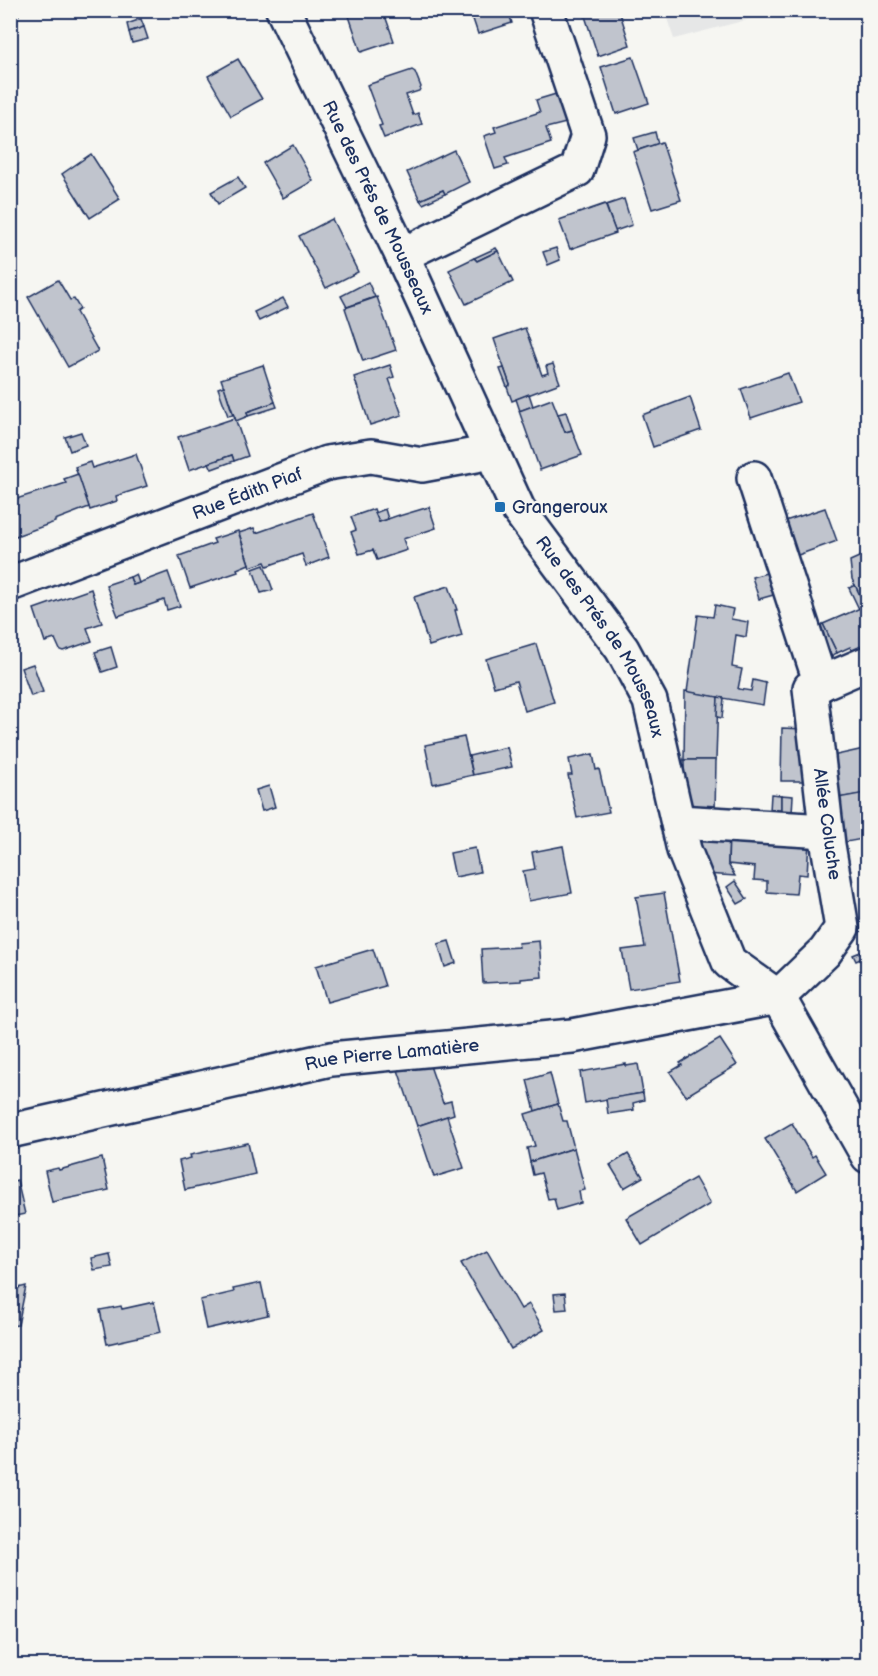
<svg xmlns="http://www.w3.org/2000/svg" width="878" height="1676" font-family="'Balsamiq Sans',sans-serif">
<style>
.built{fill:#e6e7e7}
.building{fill:#c0c4cd;stroke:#1b2f5e;stroke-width:1.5}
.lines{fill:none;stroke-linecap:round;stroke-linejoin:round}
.minor-casing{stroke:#1b2f5e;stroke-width:38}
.minor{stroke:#f6f6f2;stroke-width:33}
.poi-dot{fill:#1f6fb2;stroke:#f6f6f2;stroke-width:2}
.labels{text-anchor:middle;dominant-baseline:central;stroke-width:4.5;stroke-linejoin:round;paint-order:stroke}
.street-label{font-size:18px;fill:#1b2f5e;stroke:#f6f6f2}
.poi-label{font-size:18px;fill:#1b2f5e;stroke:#f6f6f2;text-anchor:start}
</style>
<rect width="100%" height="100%" fill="#f6f6f2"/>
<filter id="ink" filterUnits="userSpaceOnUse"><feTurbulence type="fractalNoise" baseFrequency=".0167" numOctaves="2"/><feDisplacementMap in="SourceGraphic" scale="12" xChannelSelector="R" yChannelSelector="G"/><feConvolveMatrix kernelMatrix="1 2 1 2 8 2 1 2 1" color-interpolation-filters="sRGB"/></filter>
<g filter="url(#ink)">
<polygon class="built" points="664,10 780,10 780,11 674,39"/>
<g class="building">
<polygon points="10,10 22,10 15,20 17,22 10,30"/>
<polygon points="347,10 383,10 394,41 361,52"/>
<polygon points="470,10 508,10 512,23 478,34"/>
<polygon points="583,10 619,10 630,45 598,56"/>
<polygon points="141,19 144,27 129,32 127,24"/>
<polygon points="144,27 148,39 132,43 129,32"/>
<polygon points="633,57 649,103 616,114 601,67"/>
<polygon points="238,59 262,99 231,116 208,76"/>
<polygon points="412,70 415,72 421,87 419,91 406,95 413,115 418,113 422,124 384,138 379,126 382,125 367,85"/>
<polygon points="556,94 566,123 546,128 551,143 505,158 508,165 495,169 484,136 496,132 494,127 540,112 536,100"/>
<polygon points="655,132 658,144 638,150 634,138"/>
<polygon points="662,142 681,200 652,209 633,152"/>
<polygon points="293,145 313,181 283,198 263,163"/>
<polygon points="454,150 469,182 445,194 443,190 420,200 407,172"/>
<polygon points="91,154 120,199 90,218 62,174"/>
<polygon points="238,177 245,188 218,204 211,192"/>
<polygon points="443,190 445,194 423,204 420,200"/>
<polygon points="624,199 632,225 615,231 606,205"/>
<polygon points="605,204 616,233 570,249 559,220"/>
<polygon points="332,219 358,272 326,288 299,236"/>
<polygon points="496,248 498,251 477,261 474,258"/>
<polygon points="556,248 560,260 548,265 543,252"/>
<polygon points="498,251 513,282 466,304 449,270 474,258 477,261"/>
<polygon points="58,280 70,300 74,299 80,309 76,312 98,351 68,367 28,297"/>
<polygon points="368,282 375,297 347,307 341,296"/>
<polygon points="377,297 396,350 363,361 345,308"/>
<polygon points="283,298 288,307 259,321 254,312"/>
<polygon points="525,328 542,375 548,373 546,366 553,364 560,383 512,401 507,387 510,385 494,339"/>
<polygon points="263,365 275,402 247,412 248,416 236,421 221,379"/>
<polygon points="390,365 394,377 389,379 402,415 370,425 354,377"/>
<polygon points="504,368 510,385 507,387 500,369"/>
<polygon points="788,373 799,402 751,418 741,389"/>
<polygon points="224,386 233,415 228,416 218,388"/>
<polygon points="529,394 533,406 520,411 516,399"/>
<polygon points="690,397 701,430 653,447 642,415"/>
<polygon points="552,399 565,432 572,430 582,455 540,470 519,411"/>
<polygon points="275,402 277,407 248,416 247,412"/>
<polygon points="566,412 572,430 565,432 558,414"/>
<polygon points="235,418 248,456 234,461 232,455 189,470 178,437"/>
<polygon points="81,432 86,445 70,451 65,437"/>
<polygon points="136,454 147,486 116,496 117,501 90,510 75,467 90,462 92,468"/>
<polygon points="232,455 234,461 212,469 209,463"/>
<polygon points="78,474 89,507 55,520 55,522 13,537 10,529 10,501 66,483 64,479"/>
<polygon points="429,507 436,528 403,539 407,550 377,560 373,550 359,554 351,532 356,530 351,517 374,509 379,522 399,515 399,516"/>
<polygon points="825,508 837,541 787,559 776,524"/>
<polygon points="385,509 388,519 379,522 375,513"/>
<polygon points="313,513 329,557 306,566 302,554 267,566 265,562 250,567 239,533 254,528 256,533"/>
<polygon points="238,531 249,564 237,569 238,572 190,588 179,556 215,543 213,539"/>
<polygon points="868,553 868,612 852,579 850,561"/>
<polygon points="264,565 273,590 261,593 253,569"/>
<polygon points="168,572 180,606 167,610 164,600 118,616 106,585 130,577 133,585"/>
<polygon points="770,572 777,594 759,599 752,577"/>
<polygon points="136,574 139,583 133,585 130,577"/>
<polygon points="855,585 865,606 859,609 849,588"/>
<polygon points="449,586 457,610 455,610 462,636 429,646 414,597"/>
<polygon points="91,589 102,623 87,628 92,641 63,651 60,650 55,639 45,642 34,609"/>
<polygon points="715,605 733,609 731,619 748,622 746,637 736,635 732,667 742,669 738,689 751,691 753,680 766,683 763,705 687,692 698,615 713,617"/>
<polygon points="865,606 868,612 868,648 853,654 850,647 837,653 823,624"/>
<polygon points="823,624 837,653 831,656 820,626"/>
<polygon points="536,644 554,702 525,711 516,681 494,687 486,659"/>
<polygon points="111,647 117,667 102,672 95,652"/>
<polygon points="33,664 43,692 31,696 21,668"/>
<polygon points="685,691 718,697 716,760 684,760"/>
<polygon points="718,697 724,698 722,718 717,717"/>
<polygon points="782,728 805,729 804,781 781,781"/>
<polygon points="464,737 473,775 433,784 425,745"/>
<polygon points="507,747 512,767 473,775 469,756"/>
<polygon points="864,749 868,772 868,793 839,798 832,756"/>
<polygon points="593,754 596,770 599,769 609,812 577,818 568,775 572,775 569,759"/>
<polygon points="684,760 716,760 715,812 684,811"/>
<polygon points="269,786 275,807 262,811 256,790"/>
<polygon points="865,793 868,807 868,838 841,843 832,799"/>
<polygon points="771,794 781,795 781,812 770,811"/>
<polygon points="781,795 793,796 792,813 781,812"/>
<polygon points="691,831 729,834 728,864 735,876 706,874"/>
<polygon points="729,834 809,840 807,875 798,874 796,894 767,892 767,881 754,880 755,867 728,864"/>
<polygon points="563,846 572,893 529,901 523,871 535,869 532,852"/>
<polygon points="475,848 480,872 455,877 450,853"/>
<polygon points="735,881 747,899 738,904 727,887"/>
<polygon points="664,893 680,981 629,989 622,950 645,947 636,897"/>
<polygon points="449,941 456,963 445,967 438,944"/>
<polygon points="539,941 542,977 521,979 521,981 483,983 481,949 519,947 518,943"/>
<polygon points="373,949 385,986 327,1002 316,966"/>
<polygon points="865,950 867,956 856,961 853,955"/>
<polygon points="720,1039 737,1065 686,1096 670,1072 682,1065 680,1063"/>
<polygon points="428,1060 443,1103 451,1101 454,1114 417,1126 398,1070"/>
<polygon points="626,1064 626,1066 638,1064 643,1093 585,1103 580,1072"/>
<polygon points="550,1073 558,1104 535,1111 527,1080"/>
<polygon points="643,1093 644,1100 633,1103 634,1110 608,1114 606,1099"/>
<polygon points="558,1104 563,1121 567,1121 574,1148 530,1162 527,1148 535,1146 525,1114"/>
<polygon points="447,1116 464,1168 434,1177 417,1126"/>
<polygon points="792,1123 812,1157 815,1155 826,1173 797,1191 765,1139"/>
<polygon points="248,1143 255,1174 185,1190 179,1161 191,1158 190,1155"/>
<polygon points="574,1148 585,1190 579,1191 581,1203 557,1210 554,1198 548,1199 541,1173 533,1175 530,1162"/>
<polygon points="628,1154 643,1177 624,1188 610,1165"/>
<polygon points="102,1158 109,1190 52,1202 45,1171 58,1168 59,1170"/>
<polygon points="695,1178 710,1204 642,1245 626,1218"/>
<polygon points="17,1180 25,1214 10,1217 10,1182"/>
<polygon points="487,1250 521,1309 529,1304 544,1330 511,1349 461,1263"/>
<polygon points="109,1254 112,1267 94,1270 91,1258"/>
<polygon points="261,1283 268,1315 206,1329 200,1300 234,1292 233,1289"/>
<polygon points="26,1286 18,1325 10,1326 10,1290"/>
<polygon points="565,1293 567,1309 556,1310 554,1294"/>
<polygon points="154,1302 161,1332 107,1344 100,1310 121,1306 122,1309"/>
</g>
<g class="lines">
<g class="minor-casing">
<g id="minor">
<path id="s1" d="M283 10 402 255 518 509 622 649 650 701 684 850 729 962 778 997 868 1156"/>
<polyline points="402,255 577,170 588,135 546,10"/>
<polyline points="754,478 821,684"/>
<path id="s2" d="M10 584 327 463 371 456 422 465 476 455 490 447"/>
<polyline points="678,822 826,831"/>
<polyline points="778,997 825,952 842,928 828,845 810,688 868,663"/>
<path id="s3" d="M10 1131 331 1059 572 1036 778 997"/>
</g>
</g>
<use href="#minor" class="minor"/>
</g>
</g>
<rect class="poi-dot" x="494" y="501" width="12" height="12" rx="3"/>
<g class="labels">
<g class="street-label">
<text stroke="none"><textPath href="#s1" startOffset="219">Rue des Prés de Mousseaux</textPath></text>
<text stroke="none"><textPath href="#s2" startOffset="254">Rue Édith Piaf</textPath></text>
<text stroke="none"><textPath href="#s1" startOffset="705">Rue des Prés de Mousseaux</textPath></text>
<text transform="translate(827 824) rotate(82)">Allée Coluche</text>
<text stroke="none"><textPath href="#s3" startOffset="390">Rue Pierre Lamatière</textPath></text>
</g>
<g class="poi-label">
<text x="512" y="507">Grangeroux</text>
</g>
</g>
<rect width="878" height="1676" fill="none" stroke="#f6f6f2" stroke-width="36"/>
<rect x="18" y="18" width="842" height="1640" fill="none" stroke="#1b2f5e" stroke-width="2" filter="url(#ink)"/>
</svg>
